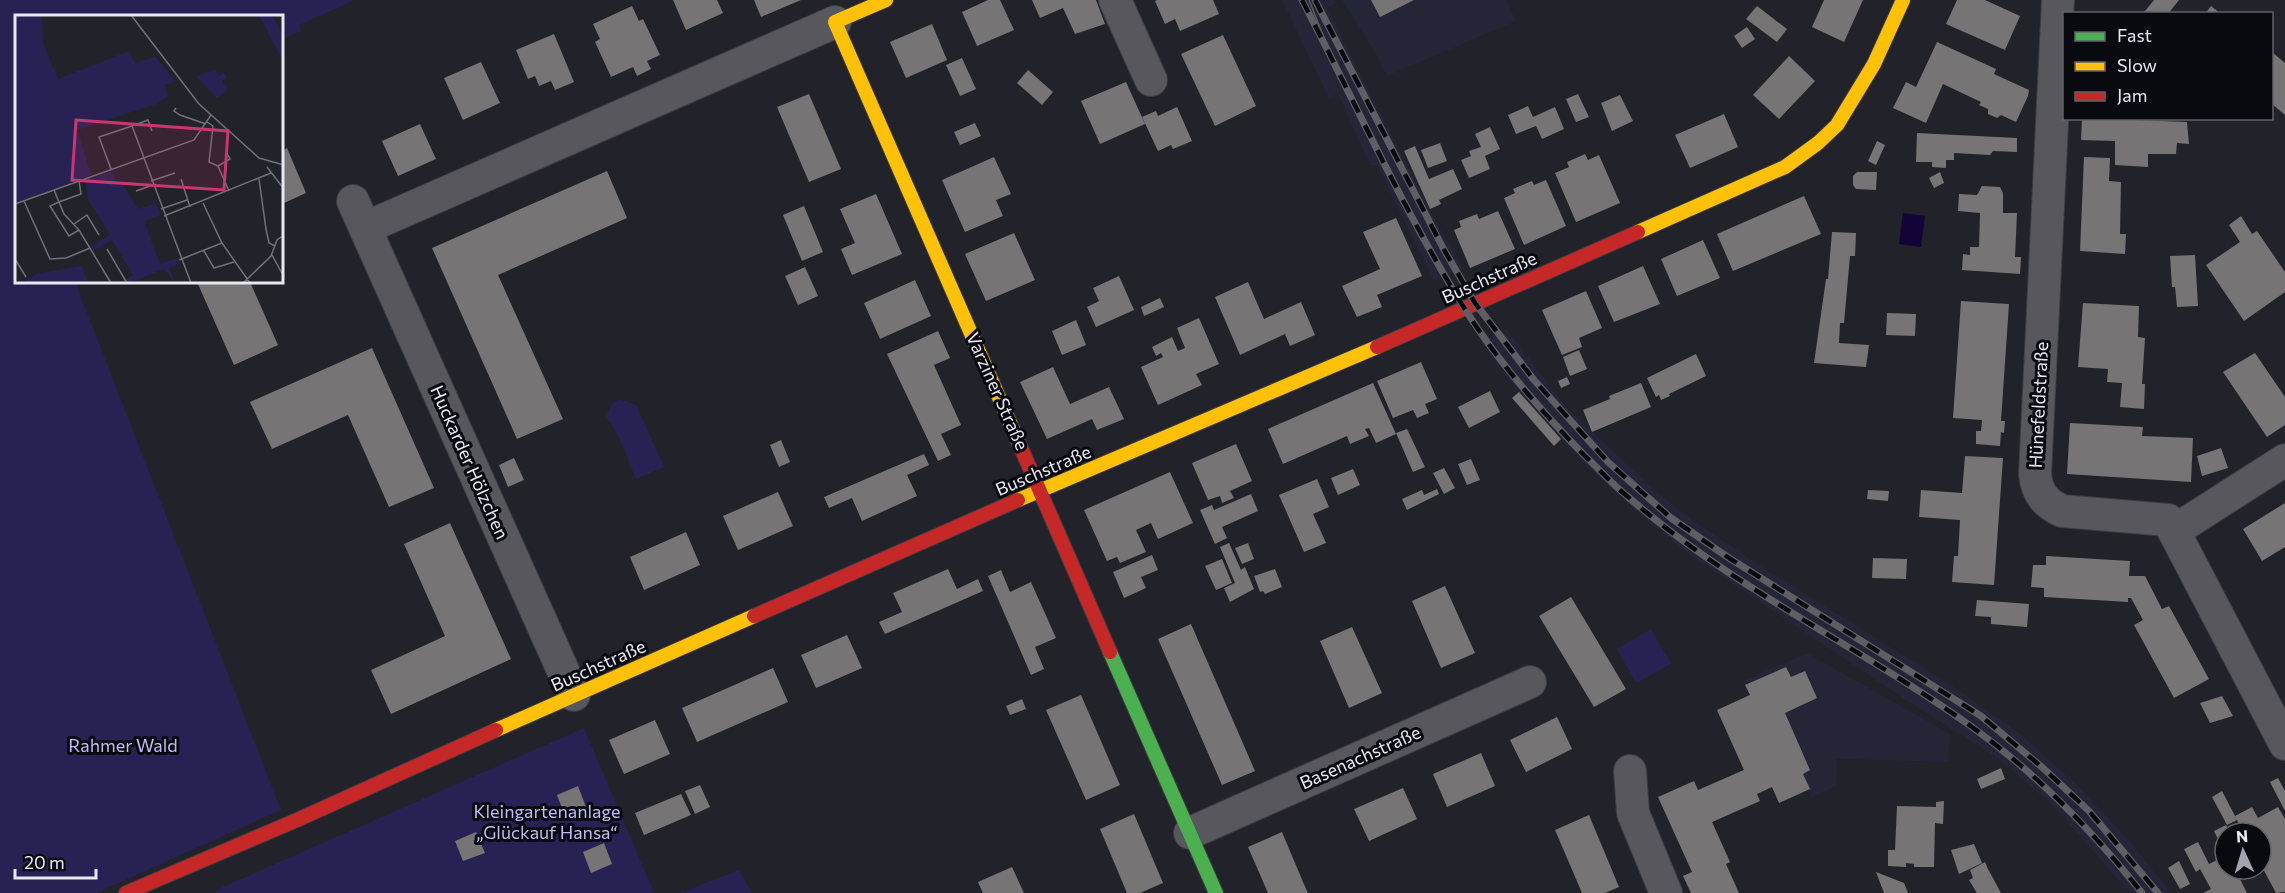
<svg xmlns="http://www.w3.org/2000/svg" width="2285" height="893" font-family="Commissioner,sans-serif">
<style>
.built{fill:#252538}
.green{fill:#282254}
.water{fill:#120339}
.building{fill:#767474}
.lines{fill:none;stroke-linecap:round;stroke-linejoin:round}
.street-casing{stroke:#3c3c43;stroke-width:34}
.fast-casing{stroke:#3c3c43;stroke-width:16}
.slow-casing{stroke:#3c3c43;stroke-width:16}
.jam-casing{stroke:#3c3c43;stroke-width:16}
.street{stroke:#57575d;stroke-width:32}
.fast{stroke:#4caf50;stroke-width:14}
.slow{stroke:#ffc107;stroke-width:14}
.jam{stroke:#c62828;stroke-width:14}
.tram{stroke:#5e5e64;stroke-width:1.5}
.rail-casing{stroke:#5e5e64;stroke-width:7}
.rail{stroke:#090910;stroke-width:4.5;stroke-dasharray:14;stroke-linecap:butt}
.labels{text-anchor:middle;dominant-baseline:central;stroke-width:6;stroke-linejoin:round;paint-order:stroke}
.street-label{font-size:18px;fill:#e8e8f3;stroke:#090910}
.park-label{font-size:18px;fill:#bcbcf6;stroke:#090910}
.inset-road{fill:none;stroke:#71717a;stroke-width:1.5}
.view{fill:#c83772;fill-opacity:0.15;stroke:#c83772;stroke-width:3}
.inset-edge{fill:none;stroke:#e8e8f3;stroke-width:3}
</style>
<rect width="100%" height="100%" fill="#22222a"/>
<g class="built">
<polygon points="1282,0 1334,0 1336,3 1327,8 1437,224 1464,269 1434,281 1377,165 1370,165 1338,94 1329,98"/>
<polygon points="1342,0 1506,0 1516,21 1387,76 1375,52"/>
<polygon points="1507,329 1566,407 1659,494 1691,519 1762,567 1951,685 2022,735 2082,790 2132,844 2171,893 2130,893 2050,803 1996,757 1906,700 1691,556 1630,506 1578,457 1509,380 1480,342"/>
<polygon points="1807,653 1950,734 1948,762 1837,759 1836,786 1811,798 1807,790 1779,803 1772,788 1757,794 1750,695 1743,681"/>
</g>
<g class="green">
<polygon points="0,0 355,0 299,25 301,31 282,39 282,16 16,16 16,282 75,282 281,810 96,893 0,893"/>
<path d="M620 399 636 405 664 467 636 479C627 459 621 434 606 417L612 404Z"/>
<polygon points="1651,629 1671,664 1636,683 1617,649"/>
<polygon points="584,728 654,893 216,893 216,890"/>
<polygon points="739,870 752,893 680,893"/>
</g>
<polygon class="water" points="1903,213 1925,216 1921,247 1899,244"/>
<g class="building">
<polygon points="673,0 717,0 723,13 686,30"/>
<polygon points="754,0 801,0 761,17"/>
<polygon points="988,0 1000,0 1014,30 977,46 962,12"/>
<polygon points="1032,0 1096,0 1105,24 1075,34 1063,8 1040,18"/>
<polygon points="1157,0 1213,0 1219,14 1180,31 1175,19 1165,24 1155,1"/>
<polygon points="1371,0 1414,0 1380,17"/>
<polygon points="1824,0 1863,0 1844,42 1812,27"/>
<polygon points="1957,0 1985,0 2020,16 2005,50 1946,24"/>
<polygon points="2154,0 2179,0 2168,14 2139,14 2145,11"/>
<polygon points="632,6 639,21 643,19 660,55 647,61 651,69 637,76 633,67 611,77 595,42 600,39 593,24"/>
<polygon points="1757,6 1787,29 1777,42 1746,19"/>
<polygon points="2211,6 2221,14 2205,14"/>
<polygon points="932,24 947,60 906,78 890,42"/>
<polygon points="1747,27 1755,39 1742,48 1734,36"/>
<polygon points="554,34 574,82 555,90 551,81 539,86 535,76 528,79 516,50"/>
<polygon points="1223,35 1256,106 1215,126 1181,54"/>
<polygon points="1937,42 1996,69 1994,74 2029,90 2028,96 2016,122 2001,115 1997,118 1988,114 1988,109 1979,105 1981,102 1943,84 1926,123 1893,108 1906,82 1916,87"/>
<polygon points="2272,52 2285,63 2285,115 2272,104"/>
<polygon points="1789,56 1815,81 1779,119 1753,95"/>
<polygon points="962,58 976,89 960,96 946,65"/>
<polygon points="481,62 500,103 463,120 444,78"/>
<polygon points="1028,70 1053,92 1042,105 1017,83"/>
<polygon points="1126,82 1145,124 1100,144 1081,101"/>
<polygon points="809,94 841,169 809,182 777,107"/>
<polygon points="1578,94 1589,117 1576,122 1566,99"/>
<polygon points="1620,95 1633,121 1612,131 1601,103"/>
<polygon points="1528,106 1533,117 1555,107 1564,129 1542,139 1536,126 1516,134 1508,115"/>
<polygon points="1177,107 1192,141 1173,149 1171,145 1158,151 1142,117 1156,111 1158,116"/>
<polygon points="1724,114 1738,147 1690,168 1675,135"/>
<polygon points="2082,118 2187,122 2189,144 2177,143 2176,154 2148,154 2148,167 2115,165 2115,141 2081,140"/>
<polygon points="975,123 981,136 960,145 954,132"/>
<polygon points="420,124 436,159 398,176 382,141"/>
<polygon points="1490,127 1500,149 1485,156 1490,169 1469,178 1461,160 1471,156 1469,151 1481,147 1475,134"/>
<polygon points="1917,133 2017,138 2017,152 1993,151 1990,155 1954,153 1954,160 1946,160 1946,168 1932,167 1932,162 1916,162"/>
<polygon points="1877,141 1885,145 1876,165 1868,161"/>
<polygon points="1440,143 1447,161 1428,168 1421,150"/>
<polygon points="1415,146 1429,179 1453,169 1462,189 1439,200 1441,204 1430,209 1404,151"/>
<polygon points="287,148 306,193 282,204 282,151"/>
<polygon points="1585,154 1588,160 1599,155 1620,203 1576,222 1555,173 1569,167 1567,162"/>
<polygon points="994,157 1011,194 996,200 1003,216 965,232 942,180"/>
<polygon points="2084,157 2110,158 2109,181 2121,182 2120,234 2126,234 2125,254 2080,251"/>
<polygon points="607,171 627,218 498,275 563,419 517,439 432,248"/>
<polygon points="1857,172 1877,172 1876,190 1856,189 1853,185 1853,176"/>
<polygon points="1940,172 1944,183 1934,188 1929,178"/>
<polygon points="1546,180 1566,226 1524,245 1504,198 1515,193 1513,189 1532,181 1534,185"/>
<polygon points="1982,186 2000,187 2003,193 2003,213 2017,213 2015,257 2021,257 2020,274 1962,270 1963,254 1970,255 1970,247 1979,247 1980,213 1958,211 1959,194 1977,195"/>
<polygon points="876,194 902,254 852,275 841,249 855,243 840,209"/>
<polygon points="1804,196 1821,234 1733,271 1717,234"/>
<polygon points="804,206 823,252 802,261 783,215"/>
<polygon points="1498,211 1515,249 1470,268 1454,230 1461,227 1459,221 1477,214 1479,219"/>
<polygon points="2241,216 2252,234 2257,231 2285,272 2285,292 2244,321 2206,265 2240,242 2229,225"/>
<polygon points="1396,218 1422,276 1377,295 1382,307 1357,317 1342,286 1380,269 1363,232"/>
<polygon points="1832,232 1856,233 1855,256 1850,256 1844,323 1840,323 1839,343 1869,345 1866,367 1814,363 1826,279 1828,279"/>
<polygon points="1014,233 1035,280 986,301 965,254"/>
<polygon points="1703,240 1720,278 1677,296 1661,259"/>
<polygon points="2195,255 2198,306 2177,307 2175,287 2172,287 2170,256"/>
<polygon points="1643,266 1660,304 1614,322 1598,286"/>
<polygon points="805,267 818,296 798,305 785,276"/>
<polygon points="1119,276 1134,310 1096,327 1087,307 1099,301 1093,288"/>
<polygon points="915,280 931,316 880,339 864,303"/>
<polygon points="197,282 250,282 278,345 234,365"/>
<polygon points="1248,282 1264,319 1301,302 1315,335 1290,346 1285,334 1240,355 1215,297"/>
<polygon points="1586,291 1602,328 1579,338 1582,347 1562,355 1542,310"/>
<polygon points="1160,298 1164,307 1144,316 1141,307"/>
<polygon points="1961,301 2009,304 2001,421 2005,421 2004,433 2001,432 2000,446 1976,444 1976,431 1981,431 1982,420 1953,418"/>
<polygon points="2083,303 2139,306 2138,337 2145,338 2142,384 2145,384 2144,409 2120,407 2122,383 2107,382 2108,369 2078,367"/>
<polygon points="1887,313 1916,314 1915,336 1886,335"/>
<polygon points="1199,318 1219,364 1196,374 1202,385 1158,405 1141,367 1163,357 1161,353 1156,356 1152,347 1172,337 1178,351 1185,348 1177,328"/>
<polygon points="1076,320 1086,345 1062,355 1052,331"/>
<polygon points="938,331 950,358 934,365 961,425 941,434 951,455 938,461 887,354"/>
<polygon points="372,348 434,488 389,507 348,415 272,449 250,402"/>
<polygon points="1579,350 1587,369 1570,376 1563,357"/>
<polygon points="2255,353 2285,397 2285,425 2267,437 2223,372"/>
<polygon points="1696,354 1706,376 1669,394 1670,396 1661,400 1659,395 1656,397 1647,378"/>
<polygon points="1421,362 1437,399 1425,404 1429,413 1417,418 1413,410 1393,418 1377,381"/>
<polygon points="1053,367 1070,404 1109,387 1124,419 1097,430 1092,419 1047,439 1020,382"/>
<polygon points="1567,377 1570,384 1561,388 1558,381"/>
<polygon points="1373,383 1396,434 1376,443 1369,428 1365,429 1369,436 1350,444 1347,436 1283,464 1268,429"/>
<polygon points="1641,383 1651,407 1592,432 1583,410 1610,399 1609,396"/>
<polygon points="1490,391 1500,412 1469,428 1458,407"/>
<polygon points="1519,392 1561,439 1554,446 1512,398"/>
<polygon points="2070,423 2143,427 2142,436 2193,438 2191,482 2067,474"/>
<polygon points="1407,429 1425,467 1413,472 1396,433"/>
<polygon points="781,440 790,462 779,467 770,445"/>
<polygon points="1236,444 1252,481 1230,491 1234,498 1222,503 1220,496 1208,500 1192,463"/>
<polygon points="2221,448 2228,468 2202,476 2197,456"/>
<polygon points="924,454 929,465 907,475 917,496 862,521 852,498 829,508 824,497"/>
<polygon points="1965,456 2003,458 1994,585 1952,582 1954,556 1958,556 1960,520 1919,517 1921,490 1962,493"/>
<polygon points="514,458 524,480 508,487 499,465"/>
<polygon points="1471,459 1480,480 1467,485 1458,464"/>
<polygon points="1444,468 1455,488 1444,494 1433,473"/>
<polygon points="1353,469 1360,485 1338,495 1331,478"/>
<polygon points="1170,472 1193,523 1158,539 1151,523 1136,530 1146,552 1120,563 1117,557 1107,561 1084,510"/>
<polygon points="1317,479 1329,507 1313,514 1326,543 1304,552 1279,495"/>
<polygon points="1437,489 1439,494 1407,510 1402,499 1422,490 1424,495"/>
<polygon points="1868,490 1889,491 1888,501 1867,499"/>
<polygon points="778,492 793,526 738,550 723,516"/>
<polygon points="1251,494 1258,511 1222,527 1227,538 1215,544 1200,510 1212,505 1214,510"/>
<polygon points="2285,503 2285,547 2262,561 2243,529"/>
<polygon points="450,523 511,659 391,714 371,670 445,636 404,544"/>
<polygon points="686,532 700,565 644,590 630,557"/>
<polygon points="1229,543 1241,570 1245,567 1254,589 1230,602 1224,588 1235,583 1220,547"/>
<polygon points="1248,543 1254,559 1242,564 1235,548"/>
<polygon points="1152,555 1158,570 1141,577 1146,588 1124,598 1113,572"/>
<polygon points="2046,556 2130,561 2129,576 2145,576 2162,609 2169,606 2209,679 2174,698 2134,625 2143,620 2131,598 2128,598 2128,602 2044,597 2044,588 2031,587 2033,565 2046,565"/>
<polygon points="1873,558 1907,559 1906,579 1872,578"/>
<polygon points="1222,559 1232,583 1216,590 1205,566"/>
<polygon points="948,569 957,589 978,579 983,591 885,634 879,622 902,612 893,593"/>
<polygon points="1275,569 1282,587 1265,594 1263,591 1260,592 1254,576"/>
<polygon points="1001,570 1010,592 1031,582 1056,638 1035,647 1044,669 1031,675 988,576"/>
<polygon points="1445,586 1475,653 1441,668 1412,601"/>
<polygon points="1571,597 1626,689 1594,707 1539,616"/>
<polygon points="1977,600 2029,604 2027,627 1991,624 1991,617 1975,616"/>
<polygon points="1191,624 1255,771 1222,785 1158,639"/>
<polygon points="1352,627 1382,693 1349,708 1320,641"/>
<polygon points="847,635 862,668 816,688 801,655"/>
<polygon points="1786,667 1791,677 1805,671 1817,698 1785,713 1810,770 1803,774 1810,789 1779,803 1772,787 1757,794 1760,801 1712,822 1730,862 1726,864 1739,893 1691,893 1683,876 1692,872 1658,797 1694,781 1698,790 1744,770 1717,710 1750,695 1745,685"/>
<polygon points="773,668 788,702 697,742 682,708"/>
<polygon points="1081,695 1120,785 1086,800 1046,710"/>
<polygon points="2222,696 2233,716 2210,723 2200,703"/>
<polygon points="1022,699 1026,709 1010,715 1006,706"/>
<polygon points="1557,717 1572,749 1526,772 1510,740"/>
<polygon points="655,720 670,754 624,774 609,740"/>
<polygon points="1481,753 1495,786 1447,807 1433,774"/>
<polygon points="2001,768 2005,779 1981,789 1977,779"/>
<polygon points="2278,778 2285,791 2285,811 2270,782"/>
<polygon points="700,785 710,807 695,814 685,791"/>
<polygon points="578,786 586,807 565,816 557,795"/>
<polygon points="1403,788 1417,819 1369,841 1354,809"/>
<polygon points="2222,791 2235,816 2252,807 2258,818 2278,807 2285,819 2285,892 2276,893 2261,865 2261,833 2243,833 2237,820 2227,825 2212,797"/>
<polygon points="681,794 691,815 644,835 635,813"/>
<polygon points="1944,801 1943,824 1935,823 1934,867 1914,867 1914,864 1906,863 1906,867 1888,866 1888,850 1895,850 1897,806 1936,807 1936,802"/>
<polygon points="1134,814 1163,883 1140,893 1127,893 1100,829"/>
<polygon points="1589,815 1619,887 1605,893 1582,893 1555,830"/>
<polygon points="2226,825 2230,833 2225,833 2225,853 2214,831"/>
<polygon points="476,832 485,853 463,861 455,841"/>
<polygon points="1282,832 1303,882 1308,893 1268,893 1248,847"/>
<polygon points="2198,842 2209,864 2223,857 2225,869 2229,869 2233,877 2238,875 2247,893 2203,893 2211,889 2200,869 2196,872 2184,849"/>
<polygon points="604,843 612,864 591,873 583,852"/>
<polygon points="1974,844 1982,863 1959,874 1951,850"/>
<polygon points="2179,861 2190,884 2180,889 2168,868"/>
<polygon points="1985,862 1988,869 2001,893 1977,893 1969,880 1973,878 1970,870"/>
<polygon points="1012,867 1024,893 983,893 978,882"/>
<polygon points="1876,872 1904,883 1908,893 1884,893"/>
</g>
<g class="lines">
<g class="street-casing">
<g id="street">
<polyline points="1115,0 1151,80"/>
<path d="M2058 0 2035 474C2037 493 2045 503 2062 511L2168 520 2285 744"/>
<polyline points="353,201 365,228"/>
<polyline points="2174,531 2285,460"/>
<polyline points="574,695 365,228 835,22"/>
<polyline points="1630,771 1633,813 1666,893"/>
<polyline points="1190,833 1530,682"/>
</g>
</g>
<g class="fast-casing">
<polyline id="fast" points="1110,652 1216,893"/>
</g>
<g class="slow-casing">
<g id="slow">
<polyline points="886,0 835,22 1018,441"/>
<polyline points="1638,232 1785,167 1818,143 1837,125 1874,64 1903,0"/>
<polyline points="1018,500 1377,347"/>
<polyline points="496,730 754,616"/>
</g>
</g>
<g class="jam-casing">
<g id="jam">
<polyline points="1377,347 1638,232"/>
<polyline points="1018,441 1110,652"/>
<polyline points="754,616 1018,500"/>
<polyline points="126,893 297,820 496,730"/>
</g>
</g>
<use href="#street" class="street"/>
<use href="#fast" class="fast"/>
<use href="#slow" class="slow"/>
<use href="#jam" class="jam"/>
<polyline class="tram" points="1309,0 1330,53"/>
<g class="rail-casing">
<g id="rail">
<path d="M1302 0C1355 102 1402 208 1463 306 1497 361 1541 411 1586 457 1600 470 1612 484 1627 496 1732 588 1859 646 1972 727 2037 774 2092 830 2142 893"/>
<polyline points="1315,0 1443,248 1475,303 1534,380 1608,462 1671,518 1729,558 1981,716 2043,768 2089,811 2158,893"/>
</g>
</g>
<use href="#rail" class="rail"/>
</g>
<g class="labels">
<g class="street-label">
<text transform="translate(1489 277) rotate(-24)">Buschstraße</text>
<text transform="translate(998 391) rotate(66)">Varziner Straße</text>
<text transform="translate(2038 405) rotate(-87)">Hünefeldstraße</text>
<text transform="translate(470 462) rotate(66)">Huckarder Hölzchen</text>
<text transform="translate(1043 470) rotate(-23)">Buschstraße</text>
<text transform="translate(598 665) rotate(-24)">Buschstraße</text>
<text transform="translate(1360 757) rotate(-24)">Basenachstraße</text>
</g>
<g class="park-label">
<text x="123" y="745">Rahmer Wald</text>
<text x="547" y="811">Kleingartenanlage<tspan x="547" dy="21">„Glückauf Hansa“</tspan></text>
</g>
</g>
<g transform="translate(15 15)">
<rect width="268" height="268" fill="#22222a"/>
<path d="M27 0 28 28 43 64 114 36 120 48 140 42 161 66 149 70 153 82 141 89 62 115 76 160 0 188V1ZM244 0H257L268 20V46ZM200 55 203 61 209 58 212 63 207 66 212 75 202 83 181 61ZM97 156 101 168 106 167 123 194 141 188 146 200 129 206 145 249 162 243 164 249 154 253 160 268 149 254 114 268 111 264 118 260 97 225 78 236 76 231 95 220 73 184 71 166ZM67 251 73 268H6L24 258Z" fill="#282254"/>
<path class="inset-road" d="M116 0 184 89 244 143 269 150M161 93 159 96 165 100 191 109M192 107 198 111 194 147 203 151M137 116 133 105 117 111 176 268M203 151 214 176M203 151 215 144 213 140M252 152 269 174M96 154 84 122 117 111M166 164 175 192M244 164 251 214 254 228 260 231M136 166 160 158M39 175 49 199 64 215 96 268M121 176 138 170M9 186 35 244 51 243 75 233M44 187 35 191 54 221 64 215M44 187 66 179 64 166M188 188 207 228 235 268M0 189 179 125 196 100M146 194 172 185M149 201 256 158M59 209 72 200 84 220M92 234 112 268M189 236 199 253 219 247M257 240 269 262M0 244 11 262M164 245 207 228M228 268 256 241 262 225 269 220"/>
<path class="view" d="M61 105 213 116 209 175 57 165Z"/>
<rect width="268" height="268" class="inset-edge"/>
</g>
<rect x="2063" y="12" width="210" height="108" fill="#090910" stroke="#62626b" stroke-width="1.5"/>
<rect x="2075" y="32" width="30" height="9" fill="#4caf50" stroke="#62626b" stroke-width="1.5"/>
<text x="2117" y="42" font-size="18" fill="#e8e8f3">Fast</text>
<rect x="2075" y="62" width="30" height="9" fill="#ffc107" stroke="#62626b" stroke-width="1.5"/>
<text x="2117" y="72" font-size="18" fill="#e8e8f3">Slow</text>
<rect x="2075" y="92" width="30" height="9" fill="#c62828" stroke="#62626b" stroke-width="1.5"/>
<text x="2117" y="102" font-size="18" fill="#e8e8f3">Jam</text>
<g transform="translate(2243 851) rotate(356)"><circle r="28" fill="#090910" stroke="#62626b" stroke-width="1.5"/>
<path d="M0-4.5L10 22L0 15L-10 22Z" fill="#a3a3ad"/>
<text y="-9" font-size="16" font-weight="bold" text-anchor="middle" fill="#e8e8f3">N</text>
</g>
<path d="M15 869v9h81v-9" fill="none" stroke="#e8e8f3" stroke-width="3"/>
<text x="24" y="869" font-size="18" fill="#e8e8f3" stroke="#090910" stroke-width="4.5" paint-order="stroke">20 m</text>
</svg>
